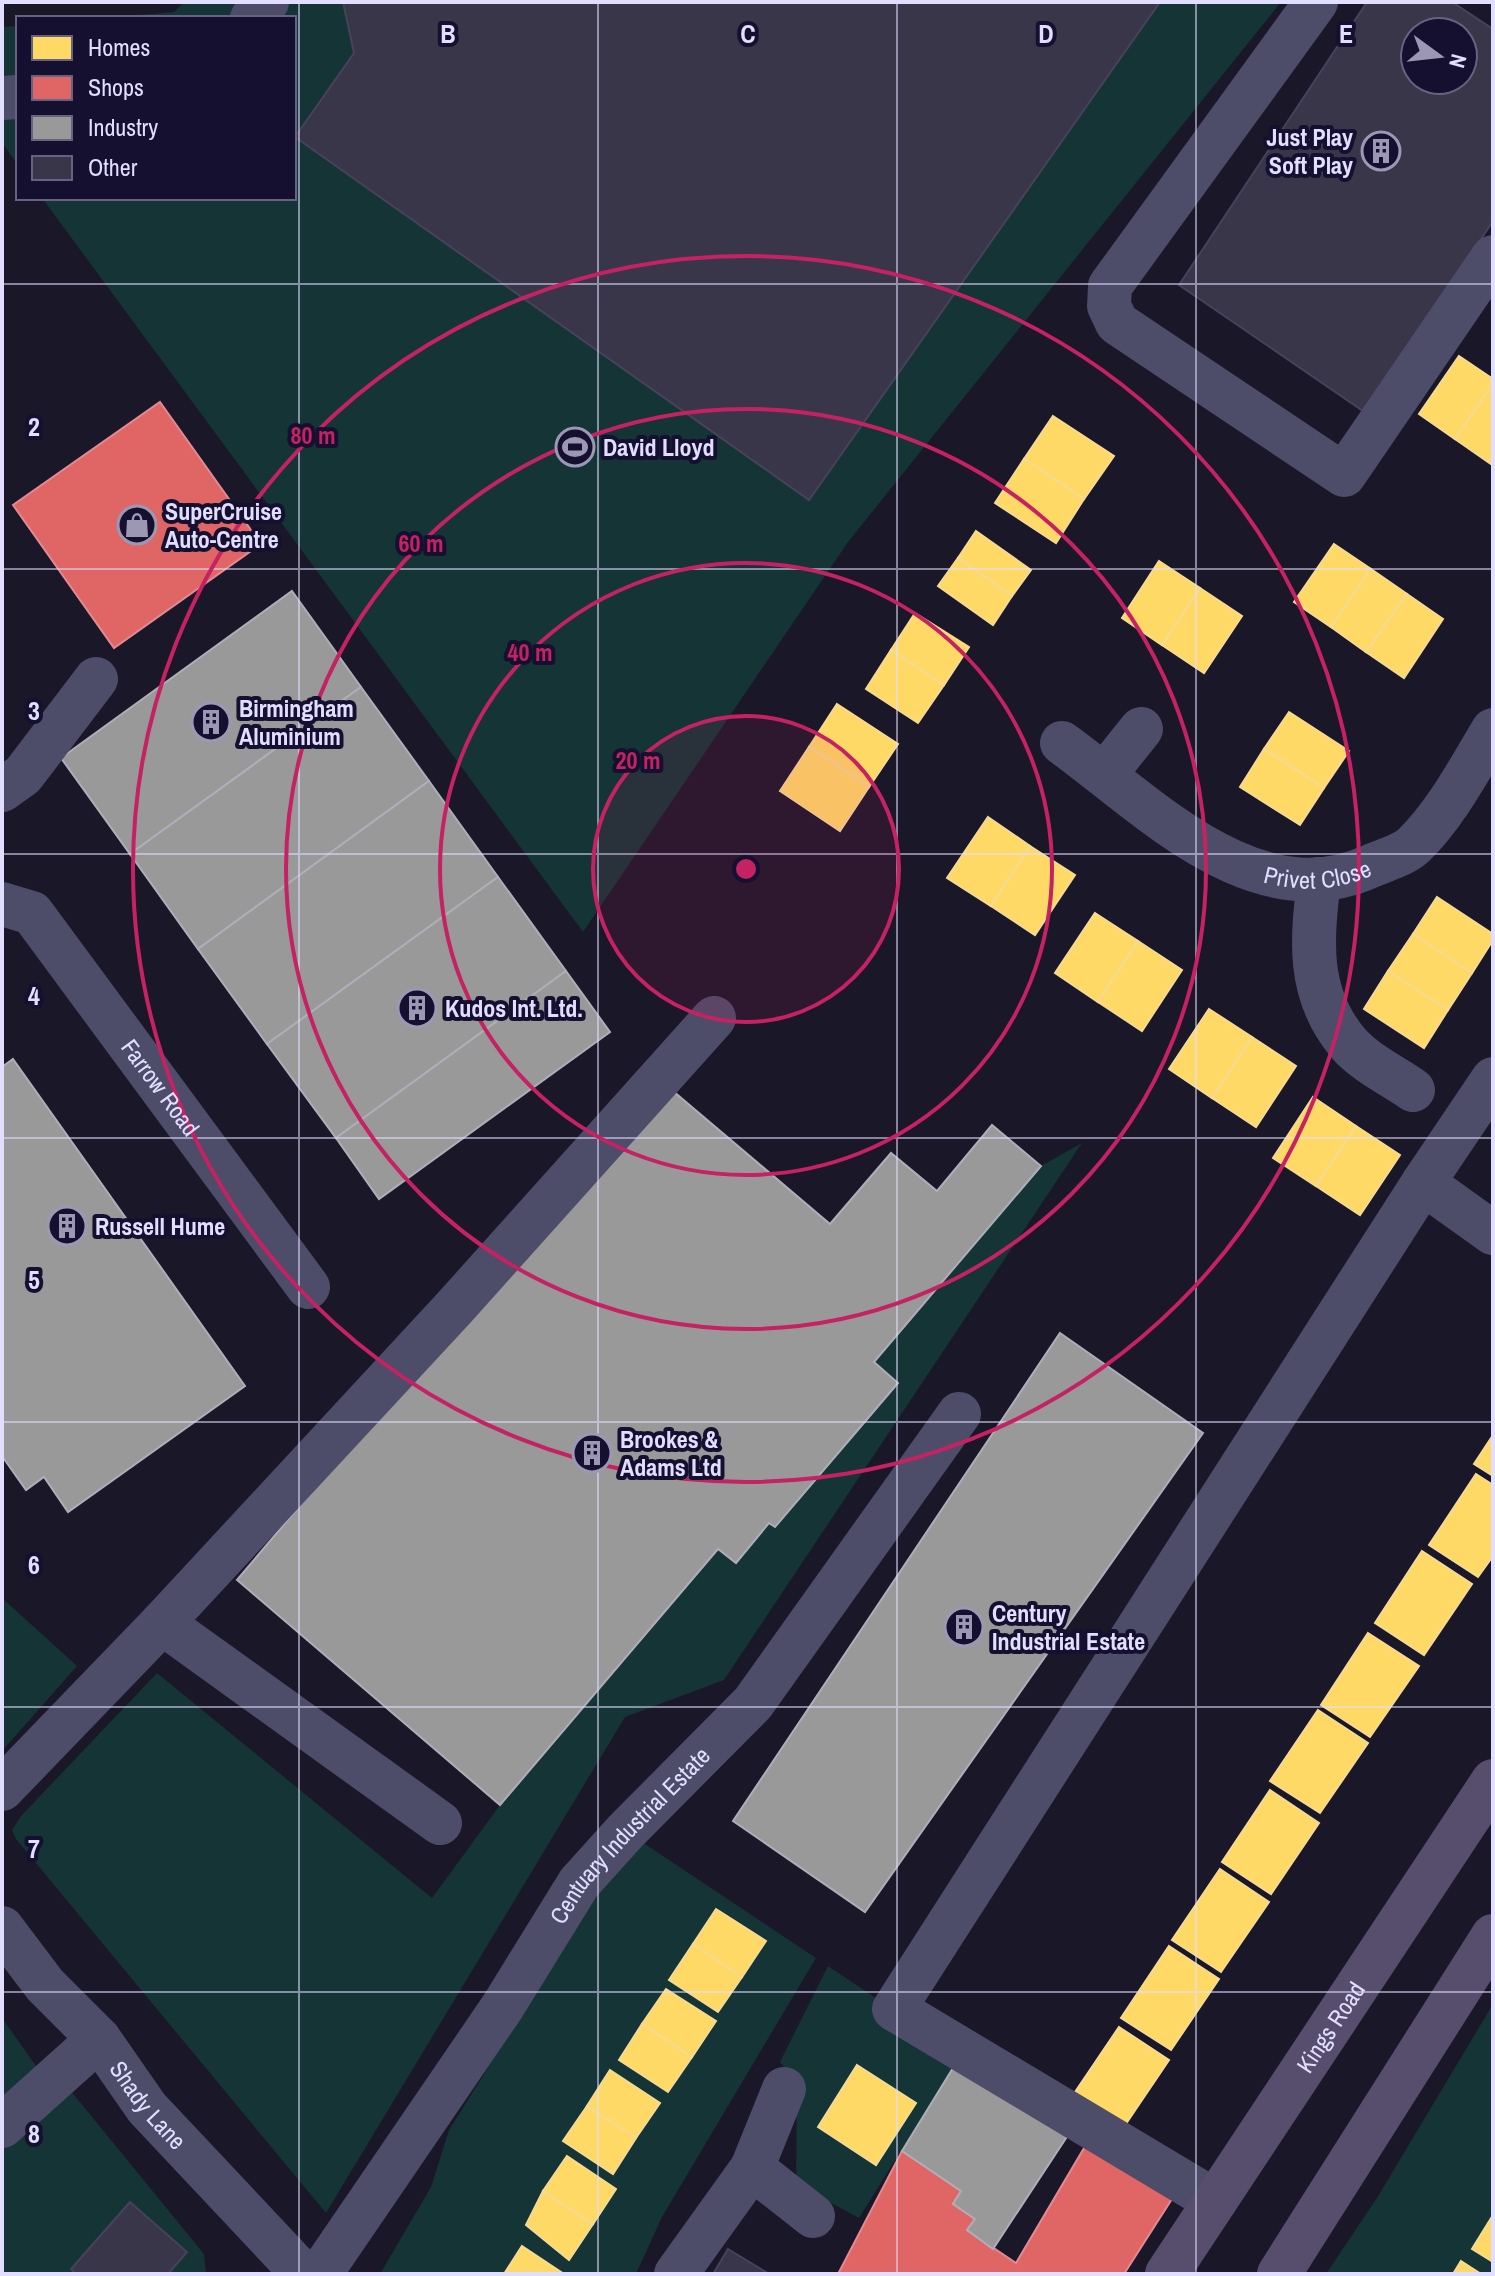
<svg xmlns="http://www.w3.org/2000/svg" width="1495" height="2276" font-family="'Archivo Narrow',sans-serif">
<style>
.green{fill:#143436}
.homes{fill:#ffd966;stroke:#f6da94;stroke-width:2}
.shops{fill:#e06666;stroke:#e18a94;stroke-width:2}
.industry{fill:#999;stroke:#afaeb8;stroke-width:2}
.building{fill:#393649;stroke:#47425b;stroke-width:2;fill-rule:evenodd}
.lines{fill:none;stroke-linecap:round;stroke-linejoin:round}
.minor{stroke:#4d4c69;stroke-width:44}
.major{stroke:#574d6d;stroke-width:44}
.grid{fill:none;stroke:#e2deff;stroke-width:2;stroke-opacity:0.55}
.ring{fill:none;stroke:#c42263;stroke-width:4}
.labels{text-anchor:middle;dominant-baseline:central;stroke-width:8;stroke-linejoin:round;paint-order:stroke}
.poi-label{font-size:24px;font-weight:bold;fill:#e2deff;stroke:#15102f;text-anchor:start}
.street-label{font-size:24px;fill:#e2deff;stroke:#15102f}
.grid-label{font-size:26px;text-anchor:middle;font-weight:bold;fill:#e2deff;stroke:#15102f;stroke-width:8;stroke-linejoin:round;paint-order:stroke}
.centre{fill:#c42263;stroke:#15102f;stroke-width:4}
.ring-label{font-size:24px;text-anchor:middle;font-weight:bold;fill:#c42263;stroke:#15102f;stroke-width:8;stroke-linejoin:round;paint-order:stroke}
</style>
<rect width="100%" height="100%" fill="#1a1728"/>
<g class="green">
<polygon points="184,2 1281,2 848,542 583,932 42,198 294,198 294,18 106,18 174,12"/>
<polygon points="18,26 18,165 2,143 2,27"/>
<polygon points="1082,1143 724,1680 625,1717 326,2213 16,1839 12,1830 21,1816 157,1673 432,1898 500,1805 718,1549 736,1563 769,1523 776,1527 898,1383 874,1362 1041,1166"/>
<polygon points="2,1598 77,1666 2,1751"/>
<polygon points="633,1836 816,1958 662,2217 636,2274 380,2274 431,2187 449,2130"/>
<polygon points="828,1966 961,2055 859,2218 796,2184 797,2083 780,2062"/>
<polygon points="1493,2004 1493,2274 1326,2274 1377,2198"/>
<polygon points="2,2018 39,2070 2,2104"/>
<polygon points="70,2090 204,2254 206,2274 2,2274 2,2150"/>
</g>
<g class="homes">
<polygon points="1459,356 1493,379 1493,384 1455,439 1419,414"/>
<polygon points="1493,384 1493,461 1491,464 1455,439"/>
<polygon points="1053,416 1114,456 1084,499 1024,459"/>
<polygon points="1024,459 1084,499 1056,543 995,503"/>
<polygon points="976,531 1031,570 1012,596 958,558"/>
<polygon points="1334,544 1371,569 1331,627 1294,602"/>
<polygon points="958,558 1012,596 993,625 938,586"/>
<polygon points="1159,561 1200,588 1162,645 1122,618"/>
<polygon points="1371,569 1407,594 1366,652 1331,627"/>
<polygon points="1200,588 1242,616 1204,673 1162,645"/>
<polygon points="1407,594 1443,619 1404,678 1366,652"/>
<polygon points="915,613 969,647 944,685 891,650"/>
<polygon points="891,650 944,685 918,723 866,689"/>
<polygon points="837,704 898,744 869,787 809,747"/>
<polygon points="1289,712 1349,751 1324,788 1264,749"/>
<polygon points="809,747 869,787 840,831 780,791"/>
<polygon points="1264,749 1324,788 1300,825 1240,787"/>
<polygon points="988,817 1030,846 991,906 947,878"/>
<polygon points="1030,846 1075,875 1035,935 991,906"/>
<polygon points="1437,897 1493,934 1493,940 1472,973 1413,934"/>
<polygon points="1095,913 1138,941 1098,1002 1055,973"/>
<polygon points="1413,934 1472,973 1448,1010 1388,971"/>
<polygon points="1138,941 1182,970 1142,1031 1098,1002"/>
<polygon points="1388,971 1448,1010 1424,1048 1364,1009"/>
<polygon points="1209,1009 1252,1037 1212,1098 1169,1069"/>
<polygon points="1252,1037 1296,1066 1256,1127 1212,1098"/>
<polygon points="1313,1097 1356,1126 1316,1186 1273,1158"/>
<polygon points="1356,1126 1400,1155 1360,1215 1316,1186"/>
<polygon points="1493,1435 1493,1476 1474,1464"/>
<polygon points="1476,1474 1493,1485 1493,1556 1478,1577 1429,1545"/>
<polygon points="1422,1551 1472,1584 1424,1655 1375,1623"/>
<polygon points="1368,1633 1419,1666 1370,1737 1321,1705"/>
<polygon points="1318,1710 1368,1743 1320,1813 1270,1781"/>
<polygon points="1270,1790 1319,1823 1271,1894 1222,1862"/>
<polygon points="1220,1869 1269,1902 1221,1972 1172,1940"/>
<polygon points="716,1909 766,1941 742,1977 693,1944"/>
<polygon points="693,1944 742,1977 718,2012 669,1980"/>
<polygon points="1169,1946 1219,1979 1171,2050 1121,2018"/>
<polygon points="666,1989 716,2021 692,2057 642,2024"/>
<polygon points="642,2024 692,2057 668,2092 619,2060"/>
<polygon points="1119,2027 1169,2060 1121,2131 1071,2098"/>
<polygon points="857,2065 916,2103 876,2165 818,2127"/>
<polygon points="610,2070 660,2103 636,2138 587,2106"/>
<polygon points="587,2106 636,2138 613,2174 563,2141"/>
<polygon points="567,2156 616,2189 593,2224 543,2191"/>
<polygon points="543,2191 593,2224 569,2260 526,2225"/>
<polygon points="1493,2215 1493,2262 1472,2249"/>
<polygon points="522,2246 564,2274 504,2274"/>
<polygon points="1461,2261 1481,2274 1453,2274"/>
</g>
<g class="shops">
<polygon points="160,402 261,544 114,648 13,505"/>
<polygon points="1090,2138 1177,2191 1124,2274 838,2274 902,2151 961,2191 953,2204 975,2219 967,2230 1016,2263"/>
</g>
<g class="industry">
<polygon points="292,591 361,687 130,854 61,758"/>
<polygon points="361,687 429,781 198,949 130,854"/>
<polygon points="429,781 498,877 267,1044 198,949"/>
<polygon points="498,877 566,971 336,1138 267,1044"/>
<polygon points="566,971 610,1032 379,1199 336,1138"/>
<polygon points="13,1059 245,1386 68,1512 44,1477 26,1490 2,1456 2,1067"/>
<polygon points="660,1080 830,1224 891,1153 937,1191 992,1125 1041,1166 874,1362 898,1383 775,1527 769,1523 736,1563 718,1549 500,1805 237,1580"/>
<polygon points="1060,1333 1203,1433 865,1912 733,1821"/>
<polygon points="961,2055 1072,2129 993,2249 967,2230 975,2219 953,2204 961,2191 902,2151"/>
</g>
<g class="building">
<polygon points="343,2 1160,2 809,500 295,137 354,53"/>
<path d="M1367 2H1452L1493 29V221L1366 413 1179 285ZM1415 32H1463V80H1415Z"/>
<polygon points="130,2202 187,2252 168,2274 76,2274 71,2269"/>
<polygon points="728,2249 769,2274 713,2274"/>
</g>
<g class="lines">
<g class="minor">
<polyline points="1316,2 1110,286 1109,306 1117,323 1344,475 1493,257"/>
<polyline points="252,18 267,2"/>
<polyline points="2,98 18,97"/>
<path id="s1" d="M1062 743C1148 805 1255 919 1371 866 1384 860 1404 855 1414 845 1446 814 1470 768 1493 730"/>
<polyline points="1105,774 1141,729"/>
<polyline points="2,790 23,775 96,679"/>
<path d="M1319 879C1312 939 1306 993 1348 1043 1364 1062 1393 1076 1413 1090"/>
<path id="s2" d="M2 904 32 913 308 1287"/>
<polyline points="1493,1079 1423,1183 1493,1233"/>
<polyline points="162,1623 440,1823"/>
<polyline points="2,1789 162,1623 454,1308 714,1018"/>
<path id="s3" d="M2 1928 45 1985 99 2039 147 2108 303 2274"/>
<polyline points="2,2126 99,2039"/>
<polyline points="752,2168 813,2216"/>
<polyline points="1215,2201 894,2009 1423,1183"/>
<path id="s4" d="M320 2274 503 2006 579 1883 625 1832 753 1703 959 1414"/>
<polyline points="676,2274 752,2168 784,2089"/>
</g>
<g class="major">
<path id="s5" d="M1167 2274 1493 1781"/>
<polyline points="1279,2274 1493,1936"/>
</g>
</g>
<path class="grid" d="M299 2V2274M598 2V2274M897 2V2274M1196 2V2274M2 284H1493M2 569H1493M2 854H1493M2 1138H1493M2 1422H1493M2 1707H1493M2 1992H1493"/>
<circle cx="746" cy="869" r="153" fill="#c42263" fill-opacity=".12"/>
<g class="ring">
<circle cx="746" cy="869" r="153"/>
<circle cx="746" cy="869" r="306"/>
<circle cx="746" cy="869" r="460"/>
<circle cx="746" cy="869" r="613"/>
</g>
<defs>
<g id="building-ring" transform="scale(2)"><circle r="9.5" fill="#15102f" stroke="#9c98b4" stroke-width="1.5"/><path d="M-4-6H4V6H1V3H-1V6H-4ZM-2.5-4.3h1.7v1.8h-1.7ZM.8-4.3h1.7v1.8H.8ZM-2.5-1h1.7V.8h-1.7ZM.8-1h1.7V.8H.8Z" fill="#9c98b4"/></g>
<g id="stadium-ring" transform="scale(2)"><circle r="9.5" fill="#15102f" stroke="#9c98b4" stroke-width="1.5"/><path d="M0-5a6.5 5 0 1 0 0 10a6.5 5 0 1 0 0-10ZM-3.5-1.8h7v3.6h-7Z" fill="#9c98b4"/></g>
<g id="shop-ring" transform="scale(2)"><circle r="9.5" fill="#15102f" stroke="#9c98b4" stroke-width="1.5"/><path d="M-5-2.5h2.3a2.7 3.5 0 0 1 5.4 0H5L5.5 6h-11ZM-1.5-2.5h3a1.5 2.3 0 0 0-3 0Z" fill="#9c98b4"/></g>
</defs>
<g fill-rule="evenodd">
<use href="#building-ring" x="1381" y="151"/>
<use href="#stadium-ring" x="575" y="447"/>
<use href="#shop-ring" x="137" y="525"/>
<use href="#building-ring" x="211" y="722"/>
<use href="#building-ring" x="417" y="1008"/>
<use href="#building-ring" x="67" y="1226"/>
<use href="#building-ring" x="592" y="1453"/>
<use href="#building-ring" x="964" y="1627"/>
</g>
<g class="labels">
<g class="poi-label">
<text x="1353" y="137" text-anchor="end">Just Play<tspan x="1353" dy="28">Soft Play</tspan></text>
<text x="603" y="447">David Lloyd</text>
<text x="165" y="511">SuperCruise<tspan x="165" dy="28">Auto-Centre</tspan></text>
<text x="239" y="708">Birmingham<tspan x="239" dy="28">Aluminium</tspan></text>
<text x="445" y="1008">Kudos Int. Ltd.</text>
<text x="95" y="1226">Russell Hume</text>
<text x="620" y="1439">Brookes &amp;<tspan x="620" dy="28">Adams Ltd</tspan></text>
<text x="992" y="1613">Century<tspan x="992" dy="28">Industrial Estate</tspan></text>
</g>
<g class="street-label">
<text stroke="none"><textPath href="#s1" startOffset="296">Privet Close</textPath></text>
<text stroke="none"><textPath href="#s2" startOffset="248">Farrow Road</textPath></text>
<text stroke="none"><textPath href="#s4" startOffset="538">Centuary Industrial Estate</textPath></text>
<text stroke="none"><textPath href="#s5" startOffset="296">Kings Road</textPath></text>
<text stroke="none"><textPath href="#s3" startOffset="230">Shady Lane</textPath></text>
</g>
</g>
<g class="grid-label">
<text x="448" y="43">B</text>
<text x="748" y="43">C</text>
<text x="1046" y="43">D</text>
<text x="1346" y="43">E</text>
<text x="34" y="436">2</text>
<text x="34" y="720">3</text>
<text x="34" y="1005">4</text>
<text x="34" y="1289">5</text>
<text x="34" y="1574">6</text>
<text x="34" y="1858">7</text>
<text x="34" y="2143">8</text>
</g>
<circle cx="746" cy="869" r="12" class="centre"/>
<g class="ring-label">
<text x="313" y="444">80 m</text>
<text x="421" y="552">60 m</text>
<text x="530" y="661">40 m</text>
<text x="638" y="769">20 m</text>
</g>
<rect width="1495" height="2276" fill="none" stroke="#e2deff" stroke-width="8"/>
<rect x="16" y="16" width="280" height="184" fill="#15102f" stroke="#676282" stroke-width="2"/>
<rect x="32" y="36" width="40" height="24" fill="#ffd966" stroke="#676282" stroke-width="2"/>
<text x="88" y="56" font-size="24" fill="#e2deff">Homes</text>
<rect x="32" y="76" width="40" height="24" fill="#e06666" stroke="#676282" stroke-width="2"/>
<text x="88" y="96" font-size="24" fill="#e2deff">Shops</text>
<rect x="32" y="116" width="40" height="24" fill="#999999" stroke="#676282" stroke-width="2"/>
<text x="88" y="136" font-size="24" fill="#e2deff">Industry</text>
<rect x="32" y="156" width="40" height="24" fill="#393649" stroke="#676282" stroke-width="2"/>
<text x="88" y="176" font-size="24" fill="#e2deff">Other</text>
<g transform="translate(1439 56) rotate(105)"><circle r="38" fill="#15102f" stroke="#676282" stroke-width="2"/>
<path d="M0-6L14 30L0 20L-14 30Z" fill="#9c98b4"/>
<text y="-12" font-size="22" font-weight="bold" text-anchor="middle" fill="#e2deff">N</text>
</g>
</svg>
